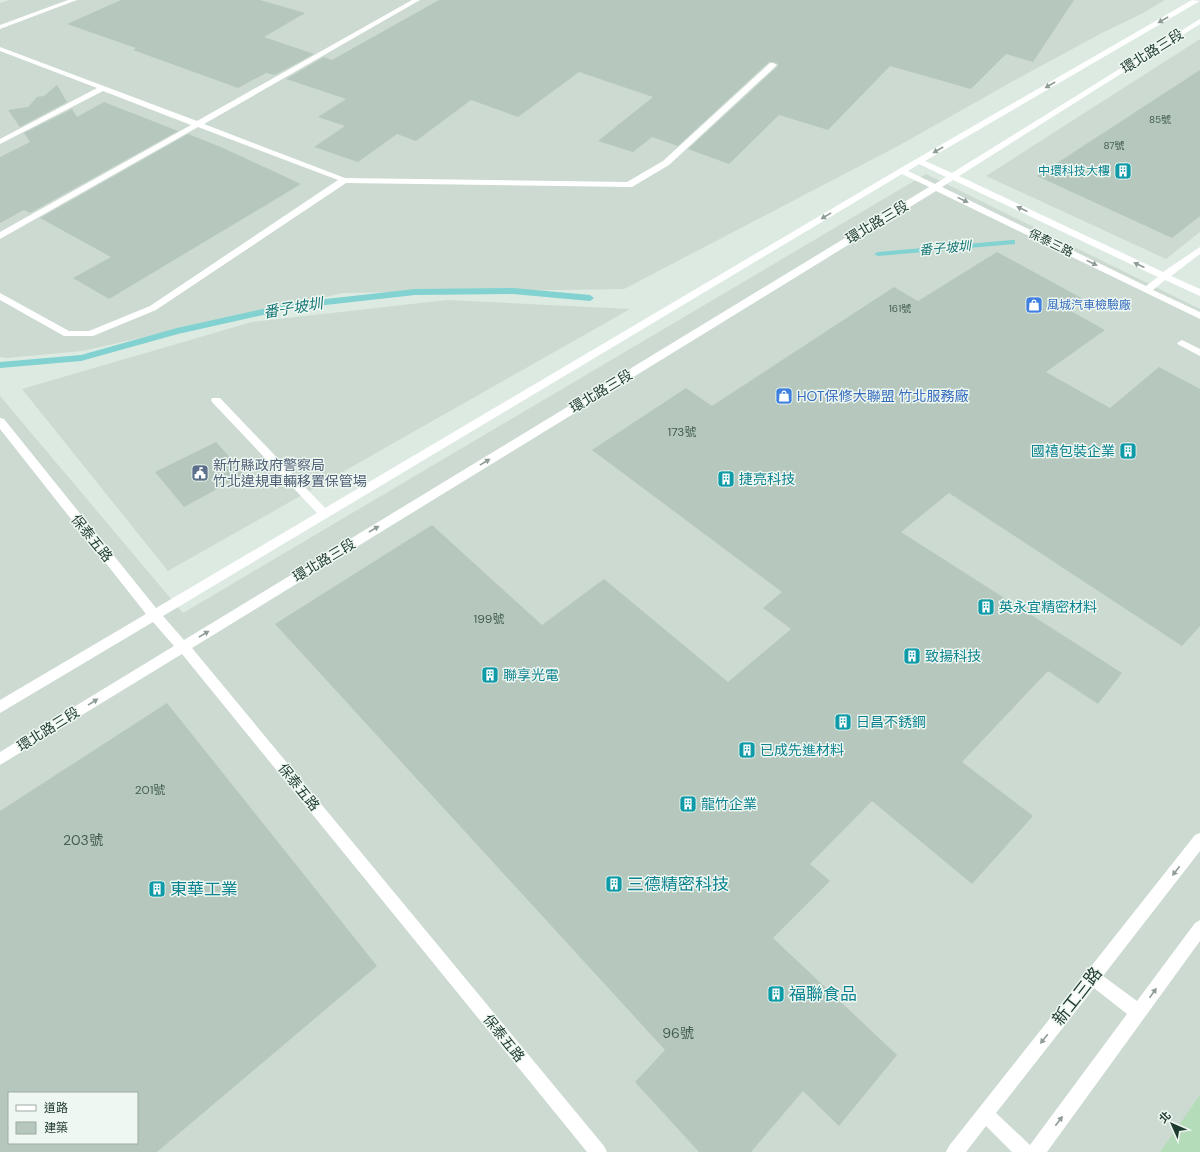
<svg xmlns="http://www.w3.org/2000/svg" width="1200" height="1152" font-family="'DM Sans','Noto Sans TC',sans-serif">
<style>
.built{fill:#ccdad1;fill-rule:evenodd}
.green{fill:#b5dcb9}
.lines{fill:none;stroke-linecap:round;stroke-linejoin:round}
.stream{fill:#82d2d1;fill-rule:evenodd}
.building{fill:#b6c8bd;fill-rule:evenodd}
.minor{fill:#fff;fill-rule:evenodd}
.oneway{fill:#8e9c96}
.labels{text-anchor:middle;dominant-baseline:central;stroke-width:3;stroke-linejoin:round;paint-order:stroke}
.far-number-label{font-size:10px;fill:#445e52}
.far-culture-label{font-size:12px;fill:#0d838f;stroke:#eef7f1;text-anchor:end}
.far-street-label{font-size:12px;fill:#1e3a2e;stroke:#eef7f1}
.far-shop-label{font-size:12px;fill:#366cbe;stroke:#eef7f1;text-anchor:start}
.number-label{font-size:12px;fill:#445e52}
.far-water-label{font-size:13px;font-style:italic;fill:#177777;stroke:#eef7f1}
.street-label{font-size:14px;fill:#1e3a2e;stroke:#eef7f1}
.shop-label{font-size:14px;fill:#366cbe;stroke:#eef7f1;text-anchor:start}
.culture-label{font-size:14px;fill:#0d838f;stroke:#eef7f1;text-anchor:start}
.service-label{font-size:14px;fill:#4e5e75;stroke:#eef7f1;text-anchor:start}
.near-number-label{font-size:14px;fill:#445e52}
.water-label{font-size:15px;font-style:italic;fill:#177777;stroke:#eef7f1}
.near-culture-label{font-size:17px;fill:#0d838f;stroke:#eef7f1;text-anchor:start}
.near-street-label{font-size:17px;fill:#1e3a2e;stroke:#eef7f1}
</style>
<rect width="100%" height="100%" fill="#ddeae2"/>
<g class="built">
<polygon points="9,0 1165,0 1143,13 1100,34 1015,80 898,146 624,289 343,293 82,351 7,358 0,357 0,3"/>
<polygon points="1200,39 1200,232 1166,259 986,176"/>
<path d="M926 174 1200 309V1152H0V396L183 613ZM9 1093H137V1143H9Z"/>
<polygon points="447,300 630,309 168,571 22,389 252,322"/>
</g>
<polygon class="green" points="1200,1095 1200,1152 1160,1152"/>
<g class="lines">
<g class="stream">
<polygon points="1012,240 1015,240 1015,244 878,256 874,254 878,252"/>
<polygon points="513,288 590,295 594,298 590,301 513,294 415,295 290,309 178,334 81,361 0,368 0,362 81,355 177,328 290,303 415,289"/>
</g>
</g>
<g class="building">
<polygon points="121,0 260,0 305,13 264,37 314,54 275,75 266,73 238,88 133,50 136,48 67,24"/>
<polygon points="439,0 1074,0 1033,62 1006,54 971,89 890,66 828,130 779,115 729,164 688,149 778,66 778,64 774,62 769,62 678,146 652,137 633,152 598,141 653,97 579,72 518,117 471,100 416,141 397,134 358,162 314,147 345,126 318,117 346,99 286,79 324,57 332,60"/>
<polygon points="1200,70 1200,216 1172,238 1037,176"/>
<polygon points="57,85 67,102 20,127 8,110 28,107 37,97 44,96"/>
<polygon points="104,102 178,131 30,213 24,210 0,223 0,157 30,142 24,133 72,109 77,117"/>
<polygon points="188,134 221,147 301,184 109,299 73,278 111,257 40,218"/>
<polygon points="997,252 1085,300 1069,310 1105,330 1046,372 1110,408 1159,367 1200,389 1200,626 1182,646 949,493 901,532 1122,673 1098,704 1048,671 962,762 1033,816 972,884 872,801 810,864 830,881 773,938 897,1055 839,1126 803,1091 751,1152 699,1152 635,1082 665,1050 275,624 432,525 542,625 604,579 728,682 791,629 763,608 782,592 592,450 686,388 712,406 894,287 918,301"/>
<polygon points="216,442 245,474 184,507 155,472"/>
<path d="M167 703 377 966 157 1152H0V811ZM9 1093H137V1143H9Z"/>
</g>
<g class="lines">
<g class="minor">
<polygon points="68,0 77,0 0,29 0,25"/>
<polygon points="412,0 420,0 204,124 345,178 627,182 663,161 770,63 773,63 777,65 669,165 632,187 346,183 156,310 93,336 64,336 0,300 0,293 69,331 89,331 150,306 338,180 198,127 0,239 0,232 191,125 103,91 0,144 0,139 97,88 0,51 0,47 197,121"/>
<path d="M1192 0 1200 1 925 161 952 173 1200 19V24L959 176 1163 272 1200 247V254L1171 276 1200 289V296L1165 280 1153 290 1200 312V319L936 191 192 648 604 1146 607 1152H587L182 654 0 765V752L174 646 153 622 0 713V700L146 614 0 429V418L4 419 156 608 317 513 212 402 211 400 212 398H220L325 508 899 169ZM919 164 946 177 935 184 908 171ZM902 174 929 187 184 640 163 616ZM953 180 1158 277 1146 286 942 187Z"/>
<polygon points="1182,340 1200,349 1200,356 1179,345 1177,343"/>
<path d="M1200 833V851L1103 976 1137 1001 1195 923 1200 920V941L1047 1152H1012L986 1126 966 1152H946L949 1146 1195 835ZM1094 988 1127 1014 1030 1145 996 1113Z"/>
</g>
</g>
<defs><path id="oneway-solid" d="M-6-.8H1V-3.2L6.5 0L1 3.2V.8H-6Z"/></defs>
<g class="oneway">
<use href="#oneway-solid" transform="translate(1163 20) rotate(150)"/>
<use href="#oneway-solid" transform="translate(1050 85) rotate(150)"/>
<use href="#oneway-solid" transform="translate(938 150) rotate(150)"/>
<use href="#oneway-solid" transform="translate(963 200) rotate(26)"/>
<use href="#oneway-solid" transform="translate(1022 209) rotate(-155)"/>
<use href="#oneway-solid" transform="translate(826 216) rotate(149)"/>
<use href="#oneway-solid" transform="translate(1092 263) rotate(26)"/>
<use href="#oneway-solid" transform="translate(1139 265) rotate(-155)"/>
<use href="#oneway-solid" transform="translate(485 462) rotate(-31)"/>
<use href="#oneway-solid" transform="translate(374 529) rotate(-31)"/>
<use href="#oneway-solid" transform="translate(204 634) rotate(-31)"/>
<use href="#oneway-solid" transform="translate(93 702) rotate(-32)"/>
<use href="#oneway-solid" transform="translate(1176 871) rotate(128)"/>
<use href="#oneway-solid" transform="translate(1153 993) rotate(-54)"/>
<use href="#oneway-solid" transform="translate(1044 1039) rotate(128)"/>
<use href="#oneway-solid" transform="translate(1059 1121) rotate(-53)"/>
</g>
<defs>
<g id="building-square" transform="scale(0.9)"><rect x="-9" y="-9" width="18" height="18" rx="4" fill="#0f9aa8" stroke="#eef7f1"/><path d="M-4-6H4V6H1V3H-1V6H-4ZM-2.5-4.3h1.7v1.8h-1.7ZM.8-4.3h1.7v1.8H.8ZM-2.5-1h1.7V.8h-1.7ZM.8-1h1.7V.8H.8Z" fill="#fff"/></g>
<g id="shop-square" transform="scale(0.9)"><rect x="-9" y="-9" width="18" height="18" rx="4" fill="#3f7fe0" stroke="#eef7f1"/><path d="M-5-2.5h2.3a2.7 3.5 0 0 1 5.4 0H5L5.5 6h-11ZM-1.5-2.5h3a1.5 2.3 0 0 0-3 0Z" fill="#fff"/></g>
<g id="civic-square" transform="scale(0.9)"><rect x="-9" y="-9" width="18" height="18" rx="4" fill="#5c6f8a" stroke="#eef7f1"/><path d="M-.6-6.5H3V-4.5H.6V-3L4-1V1h2V6H-6V1h2V-1L-.6-3ZM-1.2 2.5V6h2.4V2.5Z" fill="#fff"/></g>
</defs>
<g fill-rule="evenodd">
<use href="#building-square" x="1123" y="171"/>
<use href="#shop-square" x="1034" y="305"/>
<use href="#shop-square" x="784" y="396"/>
<use href="#building-square" x="1128" y="451"/>
<use href="#civic-square" x="200" y="473"/>
<use href="#building-square" x="726" y="479"/>
<use href="#building-square" x="986" y="607"/>
<use href="#building-square" x="912" y="656"/>
<use href="#building-square" x="490" y="675"/>
<use href="#building-square" x="843" y="722"/>
<use href="#building-square" x="747" y="750"/>
<use href="#building-square" x="688" y="804"/>
<use href="#building-square" x="614" y="884"/>
<use href="#building-square" x="157" y="889"/>
<use href="#building-square" x="776" y="994"/>
</g>
<g class="labels">
<g class="far-number-label">
<text x="1160" y="119">85號</text>
<text x="1114" y="145">87號</text>
<text x="900" y="308">161號</text>
</g>
<g class="far-culture-label">
<text x="1110" y="171">中環科技大樓</text>
</g>
<g class="far-street-label">
<text transform="translate(1051 243) rotate(26)">保泰三路</text>
</g>
<g class="far-shop-label">
<text x="1047" y="305">風城汽車檢驗廠</text>
</g>
<g class="number-label">
<text x="682" y="432">173號</text>
<text x="489" y="619">199號</text>
<text x="150" y="790">201號</text>
</g>
<g class="far-water-label">
<text transform="translate(945 248) rotate(-5)">番子坡圳</text>
</g>
<g class="street-label">
<text transform="translate(1152 51) rotate(-32)">環北路三段</text>
<text transform="translate(877 222) rotate(-31)">環北路三段</text>
<text transform="translate(601 391) rotate(-31)">環北路三段</text>
<text transform="translate(92 538) rotate(51)">保泰五路</text>
<text transform="translate(324 560) rotate(-31)">環北路三段</text>
<text transform="translate(48 729) rotate(-32)">環北路三段</text>
<text transform="translate(299 787) rotate(51)">保泰五路</text>
<text transform="translate(504 1038) rotate(51)">保泰五路</text>
</g>
<g class="shop-label">
<text x="797" y="396">HOT保修大聯盟 竹北服務廠</text>
</g>
<g class="culture-label">
<text x="1115" y="451" text-anchor="end">國禧包裝企業</text>
<text x="739" y="479">捷亮科技</text>
<text x="999" y="607">英永宜精密材料</text>
<text x="925" y="656">致揚科技</text>
<text x="503" y="675">聯享光電</text>
<text x="856" y="722">日昌不銹鋼</text>
<text x="760" y="750">已成先進材料</text>
<text x="701" y="804">龍竹企業</text>
</g>
<g class="service-label">
<text x="213" y="465">新竹縣政府警察局<tspan x="213" dy="16">竹北違規車輛移置保管場</tspan></text>
</g>
<g class="near-number-label">
<text x="83" y="840">203號</text>
<text x="678" y="1033">96號</text>
</g>
<g class="water-label">
<text transform="translate(293 308) rotate(-9)">番子坡圳</text>
</g>
<g class="near-culture-label">
<text x="627" y="884">三德精密科技</text>
<text x="170" y="889">東華工業</text>
<text x="789" y="994">福聯食品</text>
</g>
<g class="near-street-label">
<text transform="translate(1077 996) rotate(-52)">新工三路</text>
</g>
</g>
<rect x="8" y="1092" width="130" height="52" fill="#eef7f1" stroke="#9baba3"/>
<rect x="16" y="1105" width="20" height="6" fill="#ffffff" stroke="#9baba3"/>
<text x="44" y="1112" font-size="12" fill="#1e3a2e">道路</text>
<rect x="16" y="1122" width="20" height="12" fill="#b6c8bd" stroke="#9baba3"/>
<text x="44" y="1132" font-size="12" fill="#1e3a2e">建築</text>
<g transform="translate(1172 1124) rotate(315)" stroke="#eef7f1" stroke-width="3" paint-order="stroke">
<path d="M0-3L7 15L0 10L-7 15Z" fill="#1e3a2e"/>
<text y="-6" font-size="11" font-weight="bold" text-anchor="middle" fill="#1e3a2e">北</text>
</g>
</svg>
